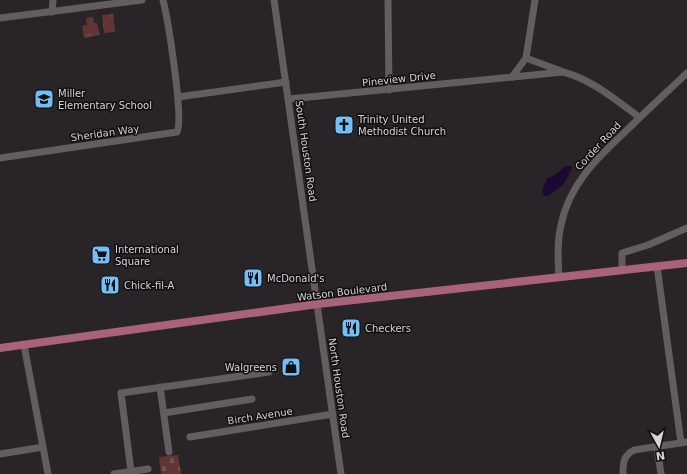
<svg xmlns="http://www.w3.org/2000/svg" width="687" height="474" font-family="'DejaVu Sans',sans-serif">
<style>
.cemetery{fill:url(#cemetery-stones)}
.park{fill:url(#park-tufts)}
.water{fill:#1d0834}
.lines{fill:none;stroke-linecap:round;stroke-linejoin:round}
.minor{stroke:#635d60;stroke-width:7}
.major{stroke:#a86279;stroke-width:8}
.labels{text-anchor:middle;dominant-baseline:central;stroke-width:3;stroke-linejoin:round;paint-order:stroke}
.street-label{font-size:10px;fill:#d7d4d6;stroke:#100e0f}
.poi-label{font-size:10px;fill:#d7d4d6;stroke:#100e0f;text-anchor:start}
</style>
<defs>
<pattern id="cemetery-stones" width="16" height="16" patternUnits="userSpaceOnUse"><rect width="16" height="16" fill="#613534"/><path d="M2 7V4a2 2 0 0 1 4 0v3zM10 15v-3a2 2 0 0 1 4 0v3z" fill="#775151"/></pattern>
<pattern id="park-tufts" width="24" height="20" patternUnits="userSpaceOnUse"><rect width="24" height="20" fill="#613534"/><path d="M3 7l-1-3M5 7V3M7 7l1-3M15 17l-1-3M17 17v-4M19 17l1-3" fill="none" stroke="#775151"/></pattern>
</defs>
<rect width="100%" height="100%" fill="#292427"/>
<polygon class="cemetery" points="178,455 181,474 161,474 159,457"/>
<g class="park">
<polygon points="113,14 115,32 104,33 102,15"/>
<polygon points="93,17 94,23 97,23 100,35 84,38 82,26 87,25 86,18"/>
</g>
<polygon class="water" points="565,166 571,166 572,168 564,184 548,196 544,196 542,192 547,179 558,173"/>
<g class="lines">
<g class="minor">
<polyline points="274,0 341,474"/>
<polyline points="388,0 389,90"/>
<polyline points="52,12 53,0"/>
<polyline points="0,18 142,0"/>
<polyline points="526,58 561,71"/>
<polyline points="512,77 526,58 535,0"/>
<polyline points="178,97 286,82"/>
<path d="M289 99 563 72C591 79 616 100 639 117"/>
<path d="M0 158 177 132C184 119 168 20 163 0"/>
<polyline points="657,266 681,443"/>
<polyline points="622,269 622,253 648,245 687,228"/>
<path d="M559 277C558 260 557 242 561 225 569 185 596 159 625 132 645 112 666 93 687 73"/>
<polyline points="24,345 48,474"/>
<polyline points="160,387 169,452"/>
<polyline points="164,413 252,399"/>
<polyline points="190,437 333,414"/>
<polyline points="657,447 661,474"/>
<polyline points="0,454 43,447"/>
<polyline points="131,471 121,393 269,372"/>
<polyline points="114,474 148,469"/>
<path d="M623 474C623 463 623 456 634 450L687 442"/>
</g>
<polyline class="major" points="0,348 318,304 687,263"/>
</g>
<defs>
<g id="school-square" transform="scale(1)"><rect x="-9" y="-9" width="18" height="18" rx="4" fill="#74c0f6" stroke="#100e0f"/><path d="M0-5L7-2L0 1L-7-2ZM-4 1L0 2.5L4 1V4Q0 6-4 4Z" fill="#111"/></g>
<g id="church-square" transform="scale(1)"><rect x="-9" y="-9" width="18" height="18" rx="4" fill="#74c0f6" stroke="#100e0f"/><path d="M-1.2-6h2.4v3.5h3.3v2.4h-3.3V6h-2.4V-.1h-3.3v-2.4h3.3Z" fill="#111"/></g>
<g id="supermarket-square" transform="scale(1)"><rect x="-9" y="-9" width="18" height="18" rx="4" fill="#74c0f6" stroke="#100e0f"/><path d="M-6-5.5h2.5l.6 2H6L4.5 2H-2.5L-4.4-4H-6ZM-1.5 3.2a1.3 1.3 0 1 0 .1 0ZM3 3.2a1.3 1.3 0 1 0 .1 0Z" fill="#111"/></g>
<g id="restaurant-square" transform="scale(1)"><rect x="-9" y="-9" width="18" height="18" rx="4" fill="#74c0f6" stroke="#100e0f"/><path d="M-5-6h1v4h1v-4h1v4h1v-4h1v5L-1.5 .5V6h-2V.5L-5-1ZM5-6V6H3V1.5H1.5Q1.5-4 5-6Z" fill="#111"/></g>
<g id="shop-square" transform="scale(1)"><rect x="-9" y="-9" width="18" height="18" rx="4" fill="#74c0f6" stroke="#100e0f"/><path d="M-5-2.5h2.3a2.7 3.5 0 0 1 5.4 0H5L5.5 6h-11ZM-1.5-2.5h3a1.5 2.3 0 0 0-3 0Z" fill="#111"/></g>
</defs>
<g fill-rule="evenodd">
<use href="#school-square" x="44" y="99"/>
<use href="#church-square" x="344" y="125"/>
<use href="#supermarket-square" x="101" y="255"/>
<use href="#restaurant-square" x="253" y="278"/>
<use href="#restaurant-square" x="110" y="285"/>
<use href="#restaurant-square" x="351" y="328"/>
<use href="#shop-square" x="291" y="367"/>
</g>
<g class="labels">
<g class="street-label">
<text transform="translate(399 79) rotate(-6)">Pineview Drive</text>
<text transform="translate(105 133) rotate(-8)">Sheridan Way</text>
<text transform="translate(598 146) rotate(-47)">Corder Road</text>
<text transform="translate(306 151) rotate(82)">South Houston Road</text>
<text transform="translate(342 292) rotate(-7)">Watson Boulevard</text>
<text transform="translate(339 388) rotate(82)">North Houston Road</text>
<text transform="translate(260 416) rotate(-9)">Birch Avenue</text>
</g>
<g class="poi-label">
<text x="58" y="93">Miller<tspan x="58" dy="12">Elementary School</tspan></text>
<text x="358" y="119">Trinity United<tspan x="358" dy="12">Methodist Church</tspan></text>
<text x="115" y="249">International<tspan x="115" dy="12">Square</tspan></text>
<text x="267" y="278">McDonald's</text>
<text x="124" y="285">Chick-fil-A</text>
<text x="365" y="328">Checkers</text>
<text x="277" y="367" text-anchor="end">Walgreens</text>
</g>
</g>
<g transform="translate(659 446) rotate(172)" stroke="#100e0f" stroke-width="3" paint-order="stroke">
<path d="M0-3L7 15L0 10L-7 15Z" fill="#d7d4d6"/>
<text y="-6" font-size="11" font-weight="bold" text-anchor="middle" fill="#d7d4d6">N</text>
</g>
</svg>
